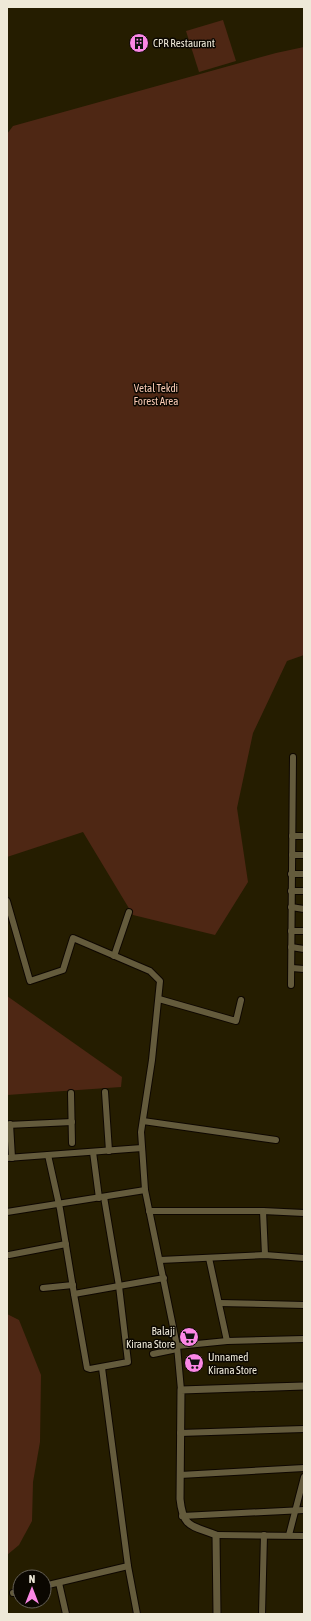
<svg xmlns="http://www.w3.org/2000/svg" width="311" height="1621" font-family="'Asap Condensed',sans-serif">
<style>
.green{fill:#4e2714}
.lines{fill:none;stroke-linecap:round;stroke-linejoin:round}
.minor-casing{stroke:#0e0700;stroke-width:8}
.tertiary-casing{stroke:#0e0700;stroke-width:9}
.minor{stroke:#645b3c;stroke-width:6}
.tertiary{stroke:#645b3c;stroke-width:7}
.labels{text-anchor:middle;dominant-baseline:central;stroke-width:3;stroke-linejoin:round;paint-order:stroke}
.poi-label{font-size:11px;fill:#eee9d8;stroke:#0b0701;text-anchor:start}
.park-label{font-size:11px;fill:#f9cab4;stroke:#0b0701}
</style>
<rect width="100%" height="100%" fill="#251d00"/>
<g class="green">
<polygon points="223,20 236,61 199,72 186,31"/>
<polygon points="304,47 304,655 287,661 253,733 237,808 248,882 215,935 133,915 83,832 7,857 7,134 13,126 276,53"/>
<polygon points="7,996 122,1077 121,1087 7,1095"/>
<polygon points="7,1314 19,1320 41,1375 40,1442 33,1482 32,1521 19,1545 7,1555"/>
</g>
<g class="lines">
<g class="minor-casing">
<g id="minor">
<polyline points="292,836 304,836"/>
<polyline points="292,855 304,855"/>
<polyline points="291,874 304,874"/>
<polyline points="291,891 304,891"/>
<polyline points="7,901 30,981 63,970 73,938 150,971 160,981 152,1060 141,1132 145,1190 177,1346 181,1390"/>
<polyline points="291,907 304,909"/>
<polyline points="291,931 304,931"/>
<polyline points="291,947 304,949"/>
<polyline points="114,956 129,912"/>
<polyline points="292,968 304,969"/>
<polyline points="291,985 293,757"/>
<polyline points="159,999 236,1021 241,1000"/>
<polyline points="105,1092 109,1151"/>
<polyline points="71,1093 72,1143"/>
<polyline points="143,1121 276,1140"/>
<polyline points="10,1124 12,1158"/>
<polyline points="7,1125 72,1122"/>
<polyline points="93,1152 99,1198"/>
<polyline points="48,1155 60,1209 74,1294 164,1278"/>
<polyline points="7,1158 142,1148"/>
<polyline points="149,1211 263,1211 304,1213"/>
<polyline points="263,1211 265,1255"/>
<polyline points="7,1212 145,1190"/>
<polyline points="9,1255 66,1244"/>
<polyline points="209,1258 227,1341"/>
<polyline points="160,1260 265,1255 304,1258"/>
<polyline points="43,1288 73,1285"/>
<polyline points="74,1294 87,1368 90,1369 128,1362 119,1286 104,1197"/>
<polyline points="219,1303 304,1305"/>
<polyline points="177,1346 227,1341 304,1339"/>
<polyline points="153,1354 177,1349"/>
<polyline points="180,1433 304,1429"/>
<polyline points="180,1475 304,1468"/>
<polyline points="182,1516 304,1510"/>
<polyline points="216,1535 304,1536"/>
<polyline points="289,1535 304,1477"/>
<polyline points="128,1566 137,1614"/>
<polyline points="59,1583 66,1614"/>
<polyline points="44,1586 128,1566 102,1368"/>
<polyline points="13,1593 20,1592"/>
<polyline points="262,1614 264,1535"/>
</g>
</g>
<g class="tertiary-casing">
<path id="tertiary" d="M217 1614 216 1535C191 1525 183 1528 180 1499L181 1390 304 1386"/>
</g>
<use href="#minor" class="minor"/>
<use href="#tertiary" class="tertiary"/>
</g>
<defs>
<g id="building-disc" transform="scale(1)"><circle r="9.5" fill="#fb87e5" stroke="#0b0701"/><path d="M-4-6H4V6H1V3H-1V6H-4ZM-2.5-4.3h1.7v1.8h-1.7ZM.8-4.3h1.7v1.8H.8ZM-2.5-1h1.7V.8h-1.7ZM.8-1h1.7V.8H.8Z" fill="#111"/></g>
<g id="supermarket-disc" transform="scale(1)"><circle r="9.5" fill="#fb87e5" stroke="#0b0701"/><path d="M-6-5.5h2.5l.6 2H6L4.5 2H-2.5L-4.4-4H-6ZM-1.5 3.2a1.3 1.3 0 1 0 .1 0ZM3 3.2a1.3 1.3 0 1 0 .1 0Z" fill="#111"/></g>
</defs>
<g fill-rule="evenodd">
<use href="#building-disc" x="139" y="43"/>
<use href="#supermarket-disc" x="189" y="1337"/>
<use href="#supermarket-disc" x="194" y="1363"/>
</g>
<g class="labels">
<g class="poi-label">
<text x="153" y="43">CPR Restaurant</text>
<text x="175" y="1331" text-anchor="end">Balaji<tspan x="175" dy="13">Kirana Store</tspan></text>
<text x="208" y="1357">Unnamed<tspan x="208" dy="13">Kirana Store</tspan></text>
</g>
<g class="park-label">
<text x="156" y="388">Vetal Tekdi<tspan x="156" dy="13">Forest Area</tspan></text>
</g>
</g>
<rect width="311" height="1621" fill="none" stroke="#eee9d8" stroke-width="16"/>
<g transform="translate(32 1589)"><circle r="19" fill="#0b0701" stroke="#666157"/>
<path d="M0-3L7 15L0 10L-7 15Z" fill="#fb87e5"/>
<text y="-6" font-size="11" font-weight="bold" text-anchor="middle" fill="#eee9d8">N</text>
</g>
</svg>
